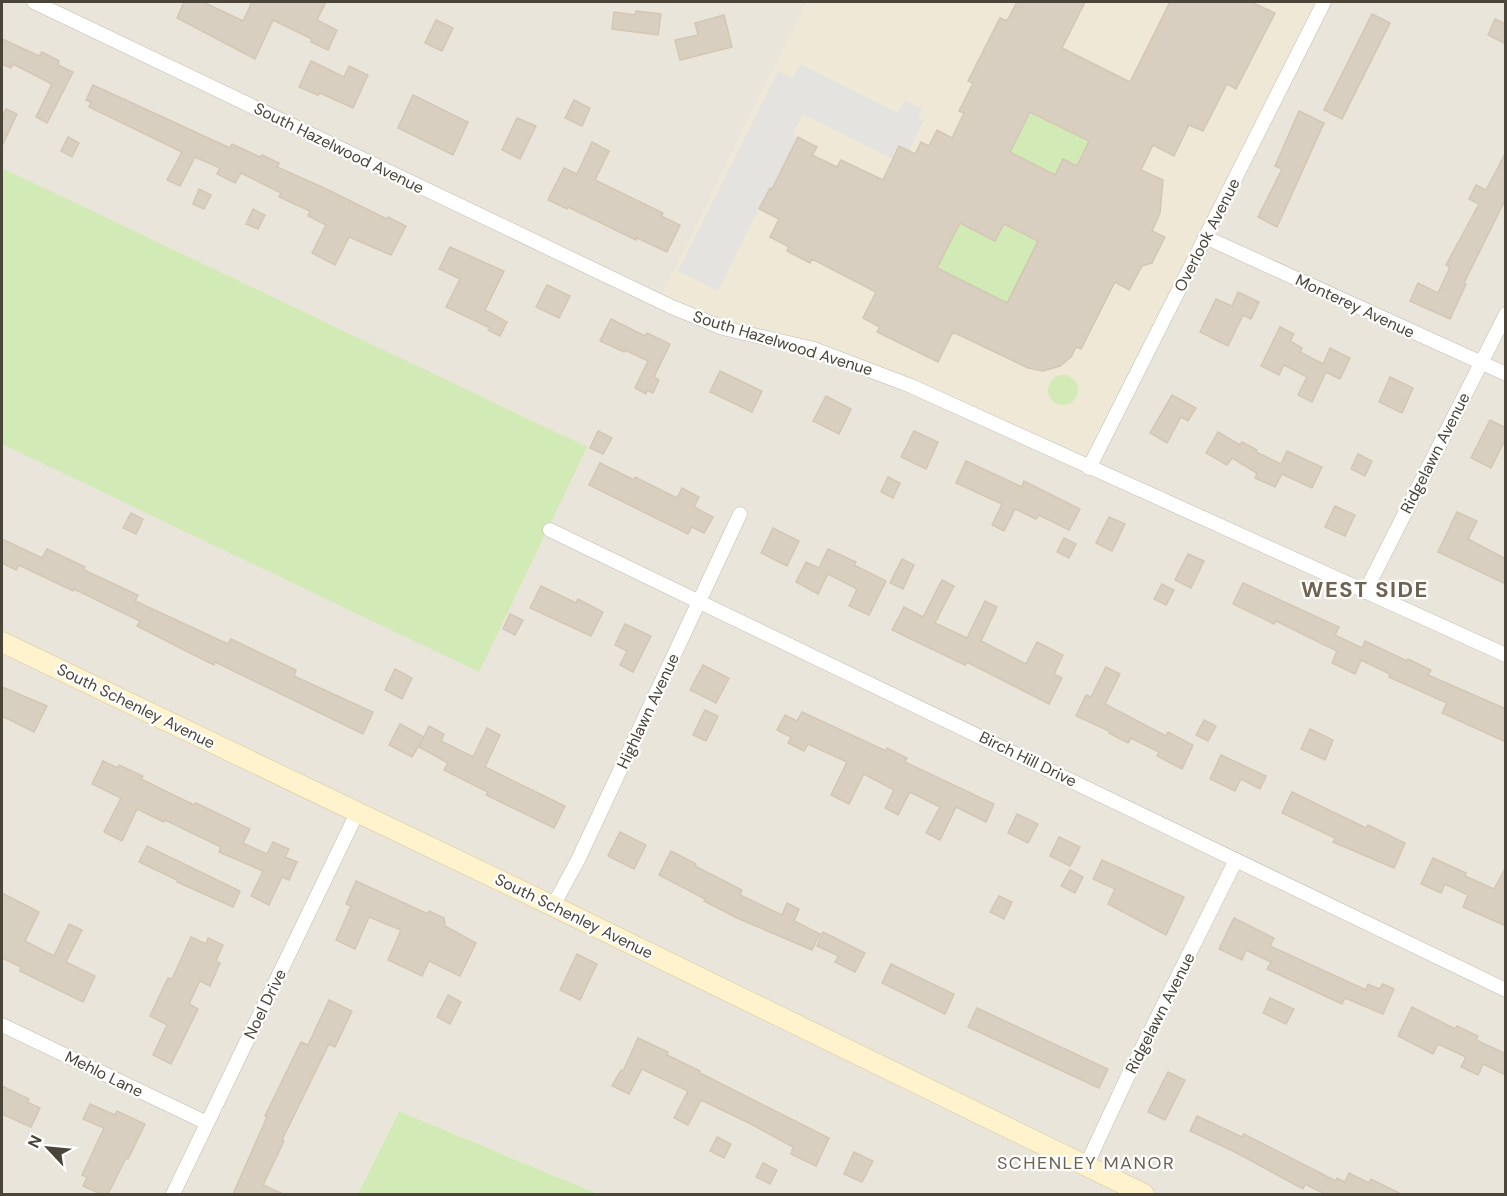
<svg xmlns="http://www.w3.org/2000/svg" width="1507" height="1196" font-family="'DM Sans',sans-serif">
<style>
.residential{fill:#eae5da}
.education{fill:#efe8d6}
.green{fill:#d2eab5}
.parking{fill:#e5e3e0}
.building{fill:#d8cfc1;stroke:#d3c7b4;stroke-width:1.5;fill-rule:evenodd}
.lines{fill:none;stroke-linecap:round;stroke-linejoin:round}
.street-casing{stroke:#c2bbae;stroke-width:15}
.secondary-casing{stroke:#d6c79b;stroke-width:21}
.street{stroke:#fff;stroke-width:14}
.secondary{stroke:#fff3cd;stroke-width:20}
.labels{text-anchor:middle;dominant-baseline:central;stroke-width:4.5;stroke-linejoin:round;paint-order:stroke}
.street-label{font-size:16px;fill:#4b4439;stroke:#fff}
.neighbourhood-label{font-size:18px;letter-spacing:1.5px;fill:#6e6250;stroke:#fff}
.district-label{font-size:22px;font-weight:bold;letter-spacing:1.5px;fill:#6e6250;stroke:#fff}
</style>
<rect width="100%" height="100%" fill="#f6f3ec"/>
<polygon class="residential" points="2,2 1505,2 1505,1194 598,1194 399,1111 358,1194 2,1194"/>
<polygon class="education" points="806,2 1324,2 1089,468 911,386 659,300"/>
<g class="green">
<polygon points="1030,112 1093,143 1086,148 1077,166 1063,159 1055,175 1008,151 1016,141"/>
<polygon points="2,168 587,447 479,672 2,444"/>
<polygon points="960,223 995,241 1004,224 1038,241 1007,303 937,268"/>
<circle cx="1063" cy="390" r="15"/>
<polygon points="399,1111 598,1194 358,1194"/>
</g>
<polygon class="parking" points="800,64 898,113 905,100 922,109 918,118 924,120 909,151 899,146 893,159 803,114 793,134 798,137 772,189 769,188 718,291 678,271 778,71 793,78"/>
<g class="building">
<polygon points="184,2 203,2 243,21 252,2 326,2 317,20 337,30 328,50 311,42 312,39 273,20 255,59 177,18"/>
<path d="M1017 2H1085L1062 48 1130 82 1170 2H1251L1275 13 1236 89 1227 84 1203 131 1189 125 1174 156 1153 145 1141 170 1163 180 1160 213 1152 231 1165 237 1152 263 1142 266 1129 290 1115 282 1081 349 1076 347 1071 357 1060 366 1043 371 1028 368 953 332 938 362 877 332 880 327 863 318 876 292 812 259 810 263 787 251 789 247 770 237 779 219 759 209 770 188 772 189 798 137 817 147 812 155 837 167 841 160 883 180 899 146 915 154 921 142 929 146 937 130 952 138 964 113 959 111 973 83 968 81 1000 18 1007 21ZM1030 112 1089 141 1077 166 1063 159 1055 175 1010 152ZM960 223 995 241 1004 224 1038 241 1007 303 937 268Z"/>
<polygon points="636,11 661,14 658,35 612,29 614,12 635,15"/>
<polygon points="1372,14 1390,23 1342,119 1324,110"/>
<polygon points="724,15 732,47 680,60 675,40 698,35 695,23"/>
<polygon points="1495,19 1506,24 1506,44 1488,35"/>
<polygon points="436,20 453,28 442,51 425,43"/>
<polygon points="2,39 39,56 42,52 59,61 58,65 73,72 47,123 36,117 52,84 13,64 11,68 2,64"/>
<polygon points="311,61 344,77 349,66 368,75 353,108 320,93 318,95 299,87"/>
<polygon points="93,85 230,148 232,144 260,157 262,155 279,163 277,167 322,187 387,219 388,217 406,226 391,255 349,237 335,265 312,253 326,225 308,216 310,211 279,197 281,193 241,173 235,183 217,174 220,168 195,157 180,186 167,180 182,152 89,107 91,102 86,100"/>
<polygon points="413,95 468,122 453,155 398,128"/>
<polygon points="574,100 590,108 582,126 565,118"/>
<polygon points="6,109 17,114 2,146 2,117"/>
<polygon points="1299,111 1324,123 1277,227 1258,217 1282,169 1275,166"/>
<polygon points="517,118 536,126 520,159 502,150"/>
<polygon points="68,137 79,143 72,157 61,151"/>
<polygon points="592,142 609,151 595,180 663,213 661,216 680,225 667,252 637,238 636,240 568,207 567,209 548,200 564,168 577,174"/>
<polygon points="1506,152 1506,198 1464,283 1466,284 1450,319 1410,301 1418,283 1438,293 1450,267 1446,265 1479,204 1469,199 1476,185 1486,190"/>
<polygon points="199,189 211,195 204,209 193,204"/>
<polygon points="253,209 265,215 258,229 246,224"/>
<polygon points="450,247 504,271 485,310 507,322 500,336 488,330 490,328 446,307 460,279 439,269"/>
<polygon points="547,285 570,296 559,318 536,307"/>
<polygon points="1238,292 1259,302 1251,319 1243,315 1228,346 1200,332 1216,299 1232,306"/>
<polygon points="611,319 645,336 647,333 670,344 654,377 659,380 653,393 647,390 646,394 635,388 648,361 625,350 624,352 600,341"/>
<polygon points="1280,327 1294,334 1290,341 1302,348 1300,352 1323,364 1330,348 1350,358 1340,379 1326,372 1312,402 1298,395 1307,377 1284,365 1279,375 1261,366"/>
<polygon points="720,371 762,391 752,412 710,392"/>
<polygon points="1390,377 1413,388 1402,413 1379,402"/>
<polygon points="1172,395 1196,408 1188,421 1181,417 1167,443 1150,433"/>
<polygon points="826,396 851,409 839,434 813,421"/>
<polygon points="1490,420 1506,428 1506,438 1491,468 1471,458"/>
<polygon points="598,431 612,438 603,454 590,448"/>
<polygon points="914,431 938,442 926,469 901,457"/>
<polygon points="1218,432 1240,445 1242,442 1257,450 1256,452 1281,464 1287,451 1322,467 1312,488 1282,474 1275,487 1255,478 1257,473 1232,458 1227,465 1206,453"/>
<polygon points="1358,454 1372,461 1365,476 1351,469"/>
<polygon points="966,461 1022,487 1024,481 1080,509 1069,530 1039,515 1036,519 1015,509 1004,531 992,525 1002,504 956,483"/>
<polygon points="600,463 634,480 635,477 677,498 682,488 699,497 694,507 713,517 704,533 692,527 688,534 589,485"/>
<polygon points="888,477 900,483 893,498 881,492"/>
<polygon points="1335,506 1355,515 1345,536 1325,527"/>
<polygon points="1457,512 1477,521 1468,539 1506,559 1506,584 1438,552"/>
<polygon points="131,513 143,519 136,534 123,528"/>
<polygon points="1109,517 1125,524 1112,551 1096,543"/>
<polygon points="773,528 799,541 787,566 761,553"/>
<polygon points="1064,538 1076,544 1069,558 1057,552"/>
<polygon points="2,539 42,558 47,549 85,567 84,570 138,595 135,601 228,644 231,639 296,670 294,676 373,712 363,734 215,662 214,665 190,653 137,626 140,621 74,589 73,591 19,565 16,570 2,563"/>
<polygon points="828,549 856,562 854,565 886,581 869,615 849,606 857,589 828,574 818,594 796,582 806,562 819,568"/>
<polygon points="1188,554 1204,561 1191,588 1175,580"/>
<polygon points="902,559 914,565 903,589 890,583"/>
<polygon points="942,580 954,586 935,623 967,638 985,601 997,607 981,641 1026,664 1037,642 1063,655 1054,674 1062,678 1049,704 967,662 965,665 892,630 904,607 923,617"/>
<polygon points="1243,583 1339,627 1335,635 1362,648 1365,641 1407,661 1408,659 1431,670 1428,675 1506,709 1506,742 1442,713 1447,703 1389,677 1390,674 1361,660 1355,674 1332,663 1337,651 1276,621 1274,624 1233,604"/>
<polygon points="1162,584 1174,590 1166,605 1154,599"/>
<polygon points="541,586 576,603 578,599 603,612 591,636 530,608"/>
<polygon points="510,614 523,620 515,635 503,629"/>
<polygon points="625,624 651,636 633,672 620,665 627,651 615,645"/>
<polygon points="703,665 729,678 716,703 690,690"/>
<polygon points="1106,667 1120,674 1105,704 1166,736 1168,732 1193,745 1182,769 1157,756 1159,752 1131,738 1128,743 1109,733 1109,731 1076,716 1086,695 1091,697"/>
<polygon points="395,669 412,678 402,699 385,690"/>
<polygon points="2,687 47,706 34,732 2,716"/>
<polygon points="705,710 718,716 706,741 693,735"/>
<polygon points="802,712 886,751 887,748 907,758 905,762 994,804 986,822 956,807 940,840 926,833 940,807 910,792 898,815 885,808 894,790 864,774 849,804 831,795 847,762 808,744 804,751 788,743 791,737 777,730 785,715 797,721"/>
<polygon points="1204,720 1216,726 1208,741 1196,735"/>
<polygon points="400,724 424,737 412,757 389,745"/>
<polygon points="429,726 444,734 441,741 473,757 487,728 500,735 485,767 565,806 554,828 486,795 488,792 444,770 448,763 419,747"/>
<polygon points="1310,729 1333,740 1325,760 1301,749"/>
<polygon points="1221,755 1266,776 1260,789 1241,779 1235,791 1210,779"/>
<polygon points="103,761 118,768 119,765 143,776 141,779 194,805 196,803 250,829 243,843 267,854 273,842 289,849 285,857 297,862 289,880 282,877 269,905 251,896 263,871 219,852 221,847 165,820 164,822 137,809 122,841 104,832 121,798 92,784"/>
<polygon points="1292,792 1366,828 1368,825 1405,843 1394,868 1333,842 1335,838 1282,813"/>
<polygon points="1017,814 1038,824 1028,843 1008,833"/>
<polygon points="620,832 646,845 634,869 608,856"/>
<polygon points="1059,837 1080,847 1070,866 1050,856"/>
<polygon points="147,846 240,891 233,907 177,882 177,880 139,862"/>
<polygon points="671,851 696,864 695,866 742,890 740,895 782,915 787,903 799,909 794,921 820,934 812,950 737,918 704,901 705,899 659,875"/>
<polygon points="1433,858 1466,873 1465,876 1494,889 1506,867 1506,926 1463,907 1468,895 1445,884 1441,893 1421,884"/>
<polygon points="1102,860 1184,897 1166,935 1108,904 1115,889 1093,879"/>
<polygon points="1070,870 1083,877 1075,893 1061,886"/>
<polygon points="356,881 428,914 429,911 444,918 445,926 476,943 460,976 429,961 422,976 388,960 401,930 369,917 355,949 336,940 351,906 346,904"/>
<polygon points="2,893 39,912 25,941 54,956 69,924 82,930 66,962 95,976 83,1002 20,971 21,967 2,958"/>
<polygon points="999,896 1012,902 1004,919 990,912"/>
<polygon points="1234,918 1274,938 1270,946 1366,990 1368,984 1379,989 1383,984 1394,989 1383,1014 1345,998 1342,1004 1267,969 1271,962 1246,950 1242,960 1219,949"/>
<polygon points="823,932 865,953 855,972 835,962 839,956 817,946"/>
<polygon points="191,937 206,944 208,938 223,945 216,961 220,963 210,986 200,981 189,1004 198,1009 171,1064 153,1055 167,1025 150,1016 168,978 172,979"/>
<polygon points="577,954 597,964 580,1000 560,990"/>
<polygon points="891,964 954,994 945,1014 882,983"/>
<polygon points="448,995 461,1002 450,1024 437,1017"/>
<polygon points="1270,998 1294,1009 1286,1024 1263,1013"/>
<polygon points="329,1000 352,1011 335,1047 329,1044 282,1140 284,1141 263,1185 283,1194 233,1194 267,1117 265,1116 279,1087 301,1042 308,1045"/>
<polygon points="1412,1007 1455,1029 1457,1026 1478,1036 1476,1040 1506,1054 1506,1075 1483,1064 1478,1075 1461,1067 1466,1057 1438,1044 1433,1054 1398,1036"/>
<polygon points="977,1008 1108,1069 1099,1088 968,1027"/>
<polygon points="638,1038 668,1052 667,1055 700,1071 700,1073 829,1138 816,1166 791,1154 793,1147 749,1123 701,1100 688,1125 674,1118 688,1091 642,1069 629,1094 612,1086 621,1070 623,1071"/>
<polygon points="1168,1072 1185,1080 1165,1120 1148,1112"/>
<polygon points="2,1086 29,1099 27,1102 40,1108 31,1127 2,1114"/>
<polygon points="90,1104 115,1115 117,1111 145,1124 128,1159 126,1158 108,1194 101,1194 83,1186 87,1177 82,1175 104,1128 83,1119"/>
<polygon points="1197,1116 1242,1137 1244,1134 1336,1181 1337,1178 1345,1182 1349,1173 1369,1183 1371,1179 1401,1194 1325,1194 1305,1184 1303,1189 1235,1152 1190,1131"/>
<polygon points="717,1137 731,1144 724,1158 710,1151"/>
<polygon points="854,1152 873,1161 862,1182 844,1174"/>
<polygon points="763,1163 777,1170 770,1184 756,1177"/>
</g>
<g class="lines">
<g class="street-casing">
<g id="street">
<polyline points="34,2 672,307 723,328 814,349 911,386 1506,655"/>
<polyline points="1205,237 1506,374"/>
<polyline points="1089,468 1324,2"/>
<polyline points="550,530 1506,990"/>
<polyline points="1365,592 1506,314"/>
<polyline points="553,906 578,860 740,514"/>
<polyline points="2,1025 207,1123"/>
<polyline points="1086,1166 1126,1080 1236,860"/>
<polyline points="173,1194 357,813"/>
</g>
</g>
<g class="secondary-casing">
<polyline id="secondary" points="2,642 553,906 1144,1194"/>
</g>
<use href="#street" class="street"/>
<use href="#secondary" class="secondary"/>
</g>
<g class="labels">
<g class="street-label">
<text transform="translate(339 148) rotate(26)">South Hazelwood Avenue</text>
<text transform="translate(1207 235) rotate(-63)">Overlook Avenue</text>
<text transform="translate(1355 306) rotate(25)">Monterey Avenue</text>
<text transform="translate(783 343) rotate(17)">South Hazelwood Avenue</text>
<text transform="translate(1435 453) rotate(-63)">Ridgelawn Avenue</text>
<text transform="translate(136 706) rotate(26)">South Schenley Avenue</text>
<text transform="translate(648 711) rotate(-65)">Highlawn Avenue</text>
<text transform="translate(1028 759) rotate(26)">Birch Hill Drive</text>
<text transform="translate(574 916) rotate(26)">South Schenley Avenue</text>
<text transform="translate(265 1004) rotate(-64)">Noel Drive</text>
<text transform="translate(1160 1013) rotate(-63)">Ridgelawn Avenue</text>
<text transform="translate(104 1074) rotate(26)">Mehlo Lane</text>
</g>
<g class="neighbourhood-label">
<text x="1086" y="1163">SCHENLEY MANOR</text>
</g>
<g class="district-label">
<text x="1365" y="589">WEST SIDE</text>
</g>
</g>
<rect width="1507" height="1196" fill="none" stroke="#4b4439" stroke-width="6"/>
<g transform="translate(48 1148) rotate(296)" stroke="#ffffff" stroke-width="4.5" paint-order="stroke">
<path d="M0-4.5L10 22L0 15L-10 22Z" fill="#4b4439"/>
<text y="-9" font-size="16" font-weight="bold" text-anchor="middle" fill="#4b4439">N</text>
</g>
</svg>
